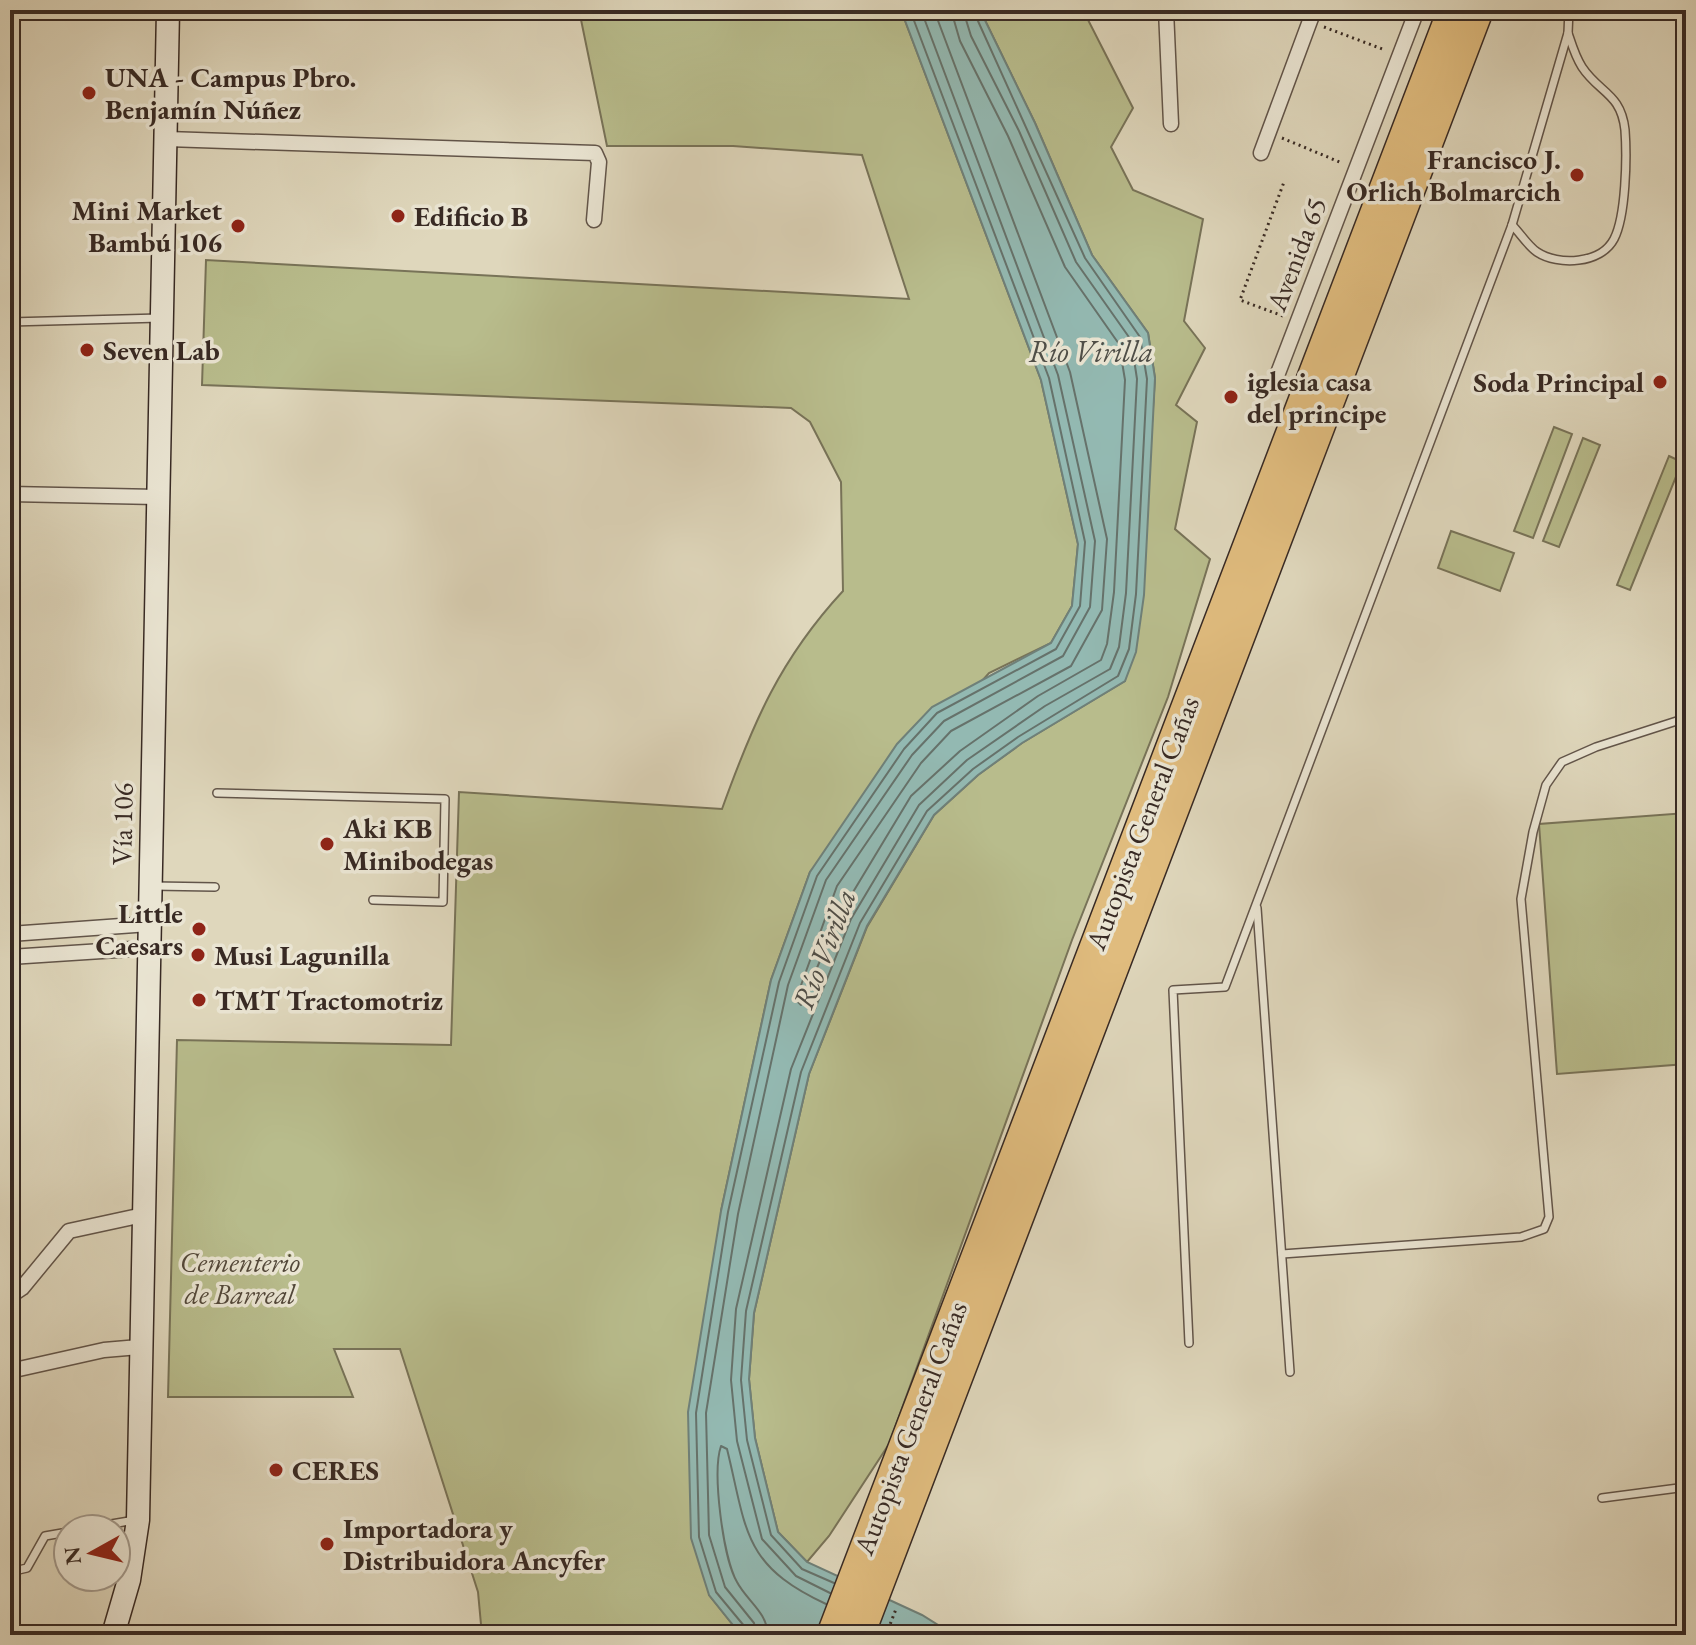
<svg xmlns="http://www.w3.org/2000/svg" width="1696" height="1645" font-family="'EB Garamond',serif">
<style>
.green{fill:#b8bc8c;stroke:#787358;stroke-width:2}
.water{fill:#93b9b2;stroke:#6f8079;stroke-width:2}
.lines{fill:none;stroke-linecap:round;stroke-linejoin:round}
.shore{stroke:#66726b;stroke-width:2}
.lane-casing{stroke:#62554a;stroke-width:10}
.street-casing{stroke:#62554a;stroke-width:17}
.secondary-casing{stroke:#382a24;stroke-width:25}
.highway-casing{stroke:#382a24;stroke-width:31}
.path{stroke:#382a24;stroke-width:3;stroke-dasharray:2 4;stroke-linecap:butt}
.lane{stroke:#eae5d3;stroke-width:7}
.street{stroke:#eae5d3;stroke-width:14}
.secondary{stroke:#eae5d3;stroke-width:22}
.highway{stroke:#e0bc7e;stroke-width:28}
.poi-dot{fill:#8f2418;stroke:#eae5d3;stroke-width:3}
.labels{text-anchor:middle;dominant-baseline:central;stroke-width:7;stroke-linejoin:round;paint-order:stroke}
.poi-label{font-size:28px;font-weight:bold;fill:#382a24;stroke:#eae5d3;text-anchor:start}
.street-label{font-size:28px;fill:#382a24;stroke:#eae5d3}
.park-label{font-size:28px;font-style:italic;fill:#524739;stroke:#eae5d3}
.water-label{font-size:30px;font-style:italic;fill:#4f4e48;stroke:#eae5d3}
</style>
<rect width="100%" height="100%" fill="#dfd7bc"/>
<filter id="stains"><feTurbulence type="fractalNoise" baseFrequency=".0025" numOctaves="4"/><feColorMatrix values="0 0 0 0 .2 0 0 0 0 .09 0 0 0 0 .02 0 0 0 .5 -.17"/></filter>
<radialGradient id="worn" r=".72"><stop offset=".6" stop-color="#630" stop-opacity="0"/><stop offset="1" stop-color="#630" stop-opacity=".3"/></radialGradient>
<g class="green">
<path d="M579 10H901L1041 380 1078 544 1072 606 1051 643 989 673 810 872 771 980 721 1211 709 1595 741 1635H482L478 1592 400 1349H334L353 1397H168L177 1040 451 1045 459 792 722 809C753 723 780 659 843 591L841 482 810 422 791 408 202 385 206 260 909 299 862 155 733 146H607Z"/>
<polygon points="980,10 1083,10 1133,108 1111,147 1133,190 1203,219 1184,321 1205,348 1176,405 1197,422 1175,529 1210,559 1168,697 1072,940 889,1444 829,1536 807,1562 778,1532 755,1438 749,1379 754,1313 809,1074 867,927 934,815 978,775 1022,743 1125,681 1150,453 1155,378 1148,333 1092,255 1035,123"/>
<polygon points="1554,427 1572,434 1533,538 1514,531"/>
<polygon points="1583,438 1600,445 1559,547 1543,541"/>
<polygon points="1669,456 1682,462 1630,590 1617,585"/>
<polygon points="1451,531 1514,553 1500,591 1438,568"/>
<polygon points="1686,813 1686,1064 1557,1074 1539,824"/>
</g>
<polygon class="water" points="901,10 980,10 1035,123 1092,255 1148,333 1155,378 1144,595 1136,652 1125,681 1022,743 978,775 934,815 867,926 809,1074 754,1313 749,1379 755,1438 778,1532 807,1562 922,1615 954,1635 741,1635 709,1595 691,1538 688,1412 721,1211 771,980 810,872 897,744 932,707 1051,643 1072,606 1078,544 1041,380"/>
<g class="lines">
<g class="shore">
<polyline points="934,10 1070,372 1107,539 1102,610 1071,666 951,731 921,763 837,886 800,988 797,1001 801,1005 841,912 911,796 960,751 1038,696 1101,660 1107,644 1114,592 1125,380 1119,344 1065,267 1008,136 960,41 951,10"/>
<polyline points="834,1583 802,1569 771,1535 747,1440 741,1380 746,1311 801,1072 860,923 927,811 973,769 1018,737 1118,676 1129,649 1136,594 1147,379 1140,337 1085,258 973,10"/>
<polyline points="830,1593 796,1576 762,1539 737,1441 731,1380 736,1309 791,1069 851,919 919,805 967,760 1045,706 1110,669 1119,647 1126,593 1137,379 1131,340 1076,262 1019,131 971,36 963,10"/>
<polyline points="746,1635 745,1627 716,1592 699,1537 696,1413 728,1212 779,982 817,876 904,749 937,713 1056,649 1080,606 1085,542 1049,378 910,10"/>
<polyline points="756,1635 754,1623 725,1587 709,1535 706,1413 738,1214 788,985 826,880 912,755 944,721 1063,656 1090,607 1095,541 1058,375 921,10"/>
<path d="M768 1635C767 1612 747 1601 737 1582 723 1558 712 1472 721 1446L727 1449C747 1530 742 1565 826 1604"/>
</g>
<g class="lane-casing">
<g id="lane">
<polyline points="10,11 166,13"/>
<path d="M1512 225C1520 233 1528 246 1537 252 1558 266 1601 264 1614 239 1626 216 1627 157 1625 130 1621 93 1599 93 1582 67 1575 56 1572 45 1568 33"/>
<polyline points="10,322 160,318"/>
<polyline points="217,793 445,799 443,902 373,900"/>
<polyline points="153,886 215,887"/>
<polyline points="1257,908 1290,1372"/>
<polyline points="1282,1254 1521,1237 1544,1229 1549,1217 1521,899 1533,832 1546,785 1562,762 1596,747 1686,718"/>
<polyline points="1189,1343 1173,990 1225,987 1512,225 1568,33 1569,10"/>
<polyline points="1602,1498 1686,1487"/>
<polyline points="82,1529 135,1520"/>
<polyline points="10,1572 27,1568 45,1536 68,1532"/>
</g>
</g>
<g class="street-casing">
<g id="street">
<polyline points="1166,10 1171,124"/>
<polyline points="167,139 595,153 599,162 594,220"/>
<polyline points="1261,153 1314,10"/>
<polyline points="1275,381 1417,10"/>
<polyline points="10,494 157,497"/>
<polyline points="10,934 149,924"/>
<polyline points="10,957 148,948"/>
<polyline points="10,1296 22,1288 69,1231 143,1215"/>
<polyline points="10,1371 104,1350 139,1347"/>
</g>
</g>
<g class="secondary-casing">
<polyline id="secondary" points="113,1635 129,1580 138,1520 168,10"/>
</g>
<g class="highway-casing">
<g id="highway">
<polyline points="831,1635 1452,10"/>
<polyline points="860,1635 1479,10"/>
</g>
</g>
<g class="path">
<polyline points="1280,10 1295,16"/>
<polyline points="1324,27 1385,50"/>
<polyline points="1282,138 1342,163"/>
<polyline points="1283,316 1240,300 1284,182"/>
<polyline points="886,1635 896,1609"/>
</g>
<use href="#lane" class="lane"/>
<use href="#street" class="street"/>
<use href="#secondary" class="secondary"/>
<use href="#highway" class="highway"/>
</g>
<g class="poi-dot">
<circle cx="89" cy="93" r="8"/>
<circle cx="1577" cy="175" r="8"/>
<circle cx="398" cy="216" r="8"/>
<circle cx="238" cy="226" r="8"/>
<circle cx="87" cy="350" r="8"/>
<circle cx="1660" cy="382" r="8"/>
<circle cx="1231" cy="397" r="8"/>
<circle cx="327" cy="844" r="8"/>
<circle cx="199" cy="929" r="8"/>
<circle cx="198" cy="955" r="8"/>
<circle cx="199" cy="1000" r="8"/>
<circle cx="276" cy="1470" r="8"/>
<circle cx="327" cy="1544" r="8"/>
</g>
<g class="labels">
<g class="poi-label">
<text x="105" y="77">UNA - Campus Pbro.<tspan x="105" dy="32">Benjamín Núñez</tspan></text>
<text x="1561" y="159" text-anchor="end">Francisco J.<tspan x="1561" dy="32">Orlich Bolmarcich</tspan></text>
<text x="222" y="210" text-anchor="end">Mini Market<tspan x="222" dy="32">Bambú 106</tspan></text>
<text x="414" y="216">Edificio B</text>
<text x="103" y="350">Seven Lab</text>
<text x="1247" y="381">iglesia casa<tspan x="1247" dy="32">del principe</tspan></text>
<text x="1644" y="382" text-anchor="end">Soda Principal</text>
<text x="343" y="828">Aki KB<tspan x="343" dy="32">Minibodegas</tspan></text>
<text x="183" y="913" text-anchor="end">Little<tspan x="183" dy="32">Caesars</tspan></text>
<text x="214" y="955">Musi Lagunilla</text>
<text x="215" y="1000">TMT Tractomotriz</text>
<text x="292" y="1470">CERES</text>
<text x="343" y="1528">Importadora y<tspan x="343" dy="32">Distribuidora Ancyfer</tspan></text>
</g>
<g class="street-label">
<text transform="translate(1296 254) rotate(-69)">Avenida 65</text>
<text transform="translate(1142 823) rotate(-69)">Autopista General Cañas</text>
<text transform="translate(122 824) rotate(-89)">Vía 106</text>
<text transform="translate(910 1428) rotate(-69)">Autopista General Cañas</text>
</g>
<g class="park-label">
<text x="240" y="1262">Cementerio<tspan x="240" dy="32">de Barreal</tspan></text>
</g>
<g class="water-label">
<text x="1091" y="351">Río Virilla</text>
<text transform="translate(824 949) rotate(-69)">Río Virilla</text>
</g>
</g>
<rect width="1696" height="1645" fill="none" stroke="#dfd7bc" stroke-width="40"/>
<rect x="12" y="12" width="1672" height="1621" fill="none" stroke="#382a24" stroke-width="4"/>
<rect x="20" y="20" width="1656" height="1605" fill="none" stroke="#382a24" stroke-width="2"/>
<g transform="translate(92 1553) rotate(262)"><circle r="38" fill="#eae5d3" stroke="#a39a8d" stroke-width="2"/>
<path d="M0-6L14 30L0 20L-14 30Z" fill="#8f2418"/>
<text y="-12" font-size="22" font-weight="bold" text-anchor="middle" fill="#382a24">N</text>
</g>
<rect width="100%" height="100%" filter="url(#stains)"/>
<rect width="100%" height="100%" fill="url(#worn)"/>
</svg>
